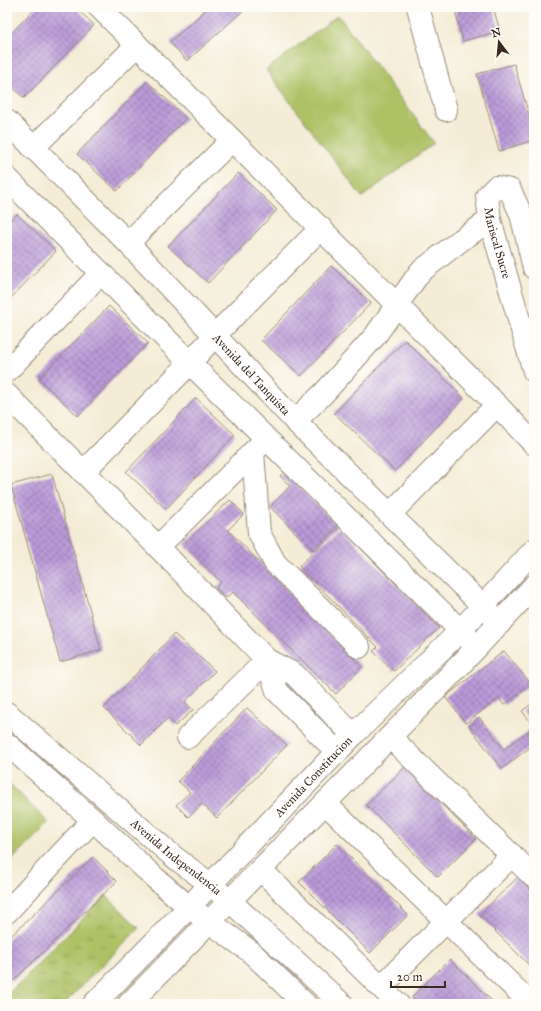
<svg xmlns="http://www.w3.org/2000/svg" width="541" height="1011" font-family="'IM FELL Great Primer',serif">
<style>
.park{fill:url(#park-tufts);stroke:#747642}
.pitch{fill:#aec165;stroke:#747642}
.building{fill:url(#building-cross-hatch)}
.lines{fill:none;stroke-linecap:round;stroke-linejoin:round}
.minor-casing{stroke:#988b7a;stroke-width:24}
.minor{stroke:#fff;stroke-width:22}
.labels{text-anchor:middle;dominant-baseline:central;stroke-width:3.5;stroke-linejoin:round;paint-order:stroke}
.street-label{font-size:12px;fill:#3b2a1e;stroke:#fdfcf7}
</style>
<defs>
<pattern id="park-tufts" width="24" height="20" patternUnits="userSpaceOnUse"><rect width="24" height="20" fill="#aec165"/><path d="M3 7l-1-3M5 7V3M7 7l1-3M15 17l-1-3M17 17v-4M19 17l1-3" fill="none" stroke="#8f9d53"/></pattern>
<pattern id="building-cross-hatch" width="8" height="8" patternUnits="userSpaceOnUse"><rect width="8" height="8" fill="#ba9ad8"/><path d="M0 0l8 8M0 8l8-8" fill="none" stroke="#987eaf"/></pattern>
</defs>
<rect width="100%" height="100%" fill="#fdfcf7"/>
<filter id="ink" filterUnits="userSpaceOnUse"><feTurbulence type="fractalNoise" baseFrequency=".025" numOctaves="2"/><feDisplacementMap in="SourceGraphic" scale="8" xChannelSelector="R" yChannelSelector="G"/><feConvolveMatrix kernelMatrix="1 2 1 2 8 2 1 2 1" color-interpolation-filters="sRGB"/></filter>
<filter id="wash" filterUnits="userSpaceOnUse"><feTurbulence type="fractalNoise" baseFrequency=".012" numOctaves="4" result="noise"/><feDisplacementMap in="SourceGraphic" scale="16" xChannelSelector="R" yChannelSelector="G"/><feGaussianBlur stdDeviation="0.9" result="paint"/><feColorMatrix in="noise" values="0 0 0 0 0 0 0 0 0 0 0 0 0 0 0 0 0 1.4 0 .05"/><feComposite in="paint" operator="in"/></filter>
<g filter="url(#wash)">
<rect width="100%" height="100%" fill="#f4ecd6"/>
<polygon class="park" points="106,895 139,928 64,1004 7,1004 7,995"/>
<g class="pitch">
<polygon points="338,15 434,143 362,197 266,70"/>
<polygon points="7,781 49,823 7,865"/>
</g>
<g id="blocks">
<g class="building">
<polygon points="36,7 75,7 94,25 24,98 7,82 7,38"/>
<polygon points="209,7 247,7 187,61 170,42"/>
<polygon points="454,7 493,7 500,31 463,41"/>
<polygon points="514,64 534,132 534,140 499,151 477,74"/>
<polygon points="147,81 186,118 117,191 77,154"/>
<polygon points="238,173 277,210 208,283 168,246"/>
<polygon points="17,214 56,251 7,302 7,224"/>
<polygon points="331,266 371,303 301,376 261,340"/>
<polygon points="109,306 148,343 78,416 39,379"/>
<polygon points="405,340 464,398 395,471 334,413"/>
<polygon points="196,398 235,435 166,509 126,472"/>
<polygon points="284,472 338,526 313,550 270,507 290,486 280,476"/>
<polygon points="52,474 101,650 60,662 11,485"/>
<polygon points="230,500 244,514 228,530 362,667 336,694 233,592 226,598 216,588 221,582 184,544"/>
<polygon points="340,527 439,628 394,671 373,651 378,647 299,566"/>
<polygon points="174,634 215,671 185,702 193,710 175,726 168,718 141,745 104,708"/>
<polygon points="504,651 531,684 504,705 499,698 466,723 445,697"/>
<polygon points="534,702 534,726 522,711"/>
<polygon points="247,708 287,745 217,818 202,804 188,817 176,805 190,792 178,781"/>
<polygon points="479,717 504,749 534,727 534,744 502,769 469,726"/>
<polygon points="405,767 476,839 438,877 366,805"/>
<polygon points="337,844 408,915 370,953 299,882"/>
<polygon points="93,857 117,881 13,981 7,975 7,940"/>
<polygon points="518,877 534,893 534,970 479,915"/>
<polygon points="450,959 495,1004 418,1004 412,997"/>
</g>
</g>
</g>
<g filter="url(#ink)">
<use href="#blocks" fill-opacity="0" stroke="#988b7a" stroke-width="1"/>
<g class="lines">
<g class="minor-casing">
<g id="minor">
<polyline points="99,7 497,405 390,514"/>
<polyline points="418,7 446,110"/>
<path id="s1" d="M7 121 128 243 295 421 500 623"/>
<polyline points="33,148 137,45"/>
<polyline points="7,178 190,363 477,647"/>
<polyline points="128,243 232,140"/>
<path id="s2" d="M534 268 521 214 510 190 496 187 487 196 490 220 534 371"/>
<polyline points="7,371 101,273"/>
<polyline points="7,395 158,547 267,660 294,674 353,735"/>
<polyline points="497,405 534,444"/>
<polyline points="295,421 324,393 375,336 420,272 461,240 490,220"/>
<polyline points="253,452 259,533 275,563 359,647"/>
<polyline points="83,472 190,363 215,335 321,228"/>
<polyline points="158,547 260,445"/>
<polyline points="267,660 277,691 337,752"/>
<path id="s3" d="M7 713 174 857 210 884 231 902 342 1004"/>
<polyline points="188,737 267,660"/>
<polyline points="390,737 534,877"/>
<polyline points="7,744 93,820 155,878 189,907 251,952 305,1004"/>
<polyline points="325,803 531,1004"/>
<polyline points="261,870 398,1004"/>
<polyline points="7,912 93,820"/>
<polyline points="381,987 512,855"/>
<path id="s4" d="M94 1004 189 907 353 735 460 631 534 550"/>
<polyline points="129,1004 463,662 534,586"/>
</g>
</g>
<use href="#minor" class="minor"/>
</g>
</g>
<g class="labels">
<g class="street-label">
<text stroke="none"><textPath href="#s2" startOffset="157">Mariscal Sucre</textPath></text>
<text stroke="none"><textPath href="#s1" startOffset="352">Avenida del Tanquista</textPath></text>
<text stroke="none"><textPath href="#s4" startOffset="316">Avenida Constitucion</textPath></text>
<text stroke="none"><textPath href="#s3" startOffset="222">Avenida Independencia</textPath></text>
</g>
</g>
<rect width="541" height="1011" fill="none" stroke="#fdfcf7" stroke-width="24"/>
<g transform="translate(499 42) rotate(344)" stroke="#fdfcf7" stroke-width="3" paint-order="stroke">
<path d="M0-3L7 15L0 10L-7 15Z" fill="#3b2a1e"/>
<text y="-6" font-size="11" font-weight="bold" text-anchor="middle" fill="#3b2a1e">N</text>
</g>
<path d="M391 981v6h54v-6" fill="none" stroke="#3b2a1e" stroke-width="2"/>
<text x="397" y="981" font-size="12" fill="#3b2a1e" stroke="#fdfcf7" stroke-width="3" paint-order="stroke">20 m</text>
</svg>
